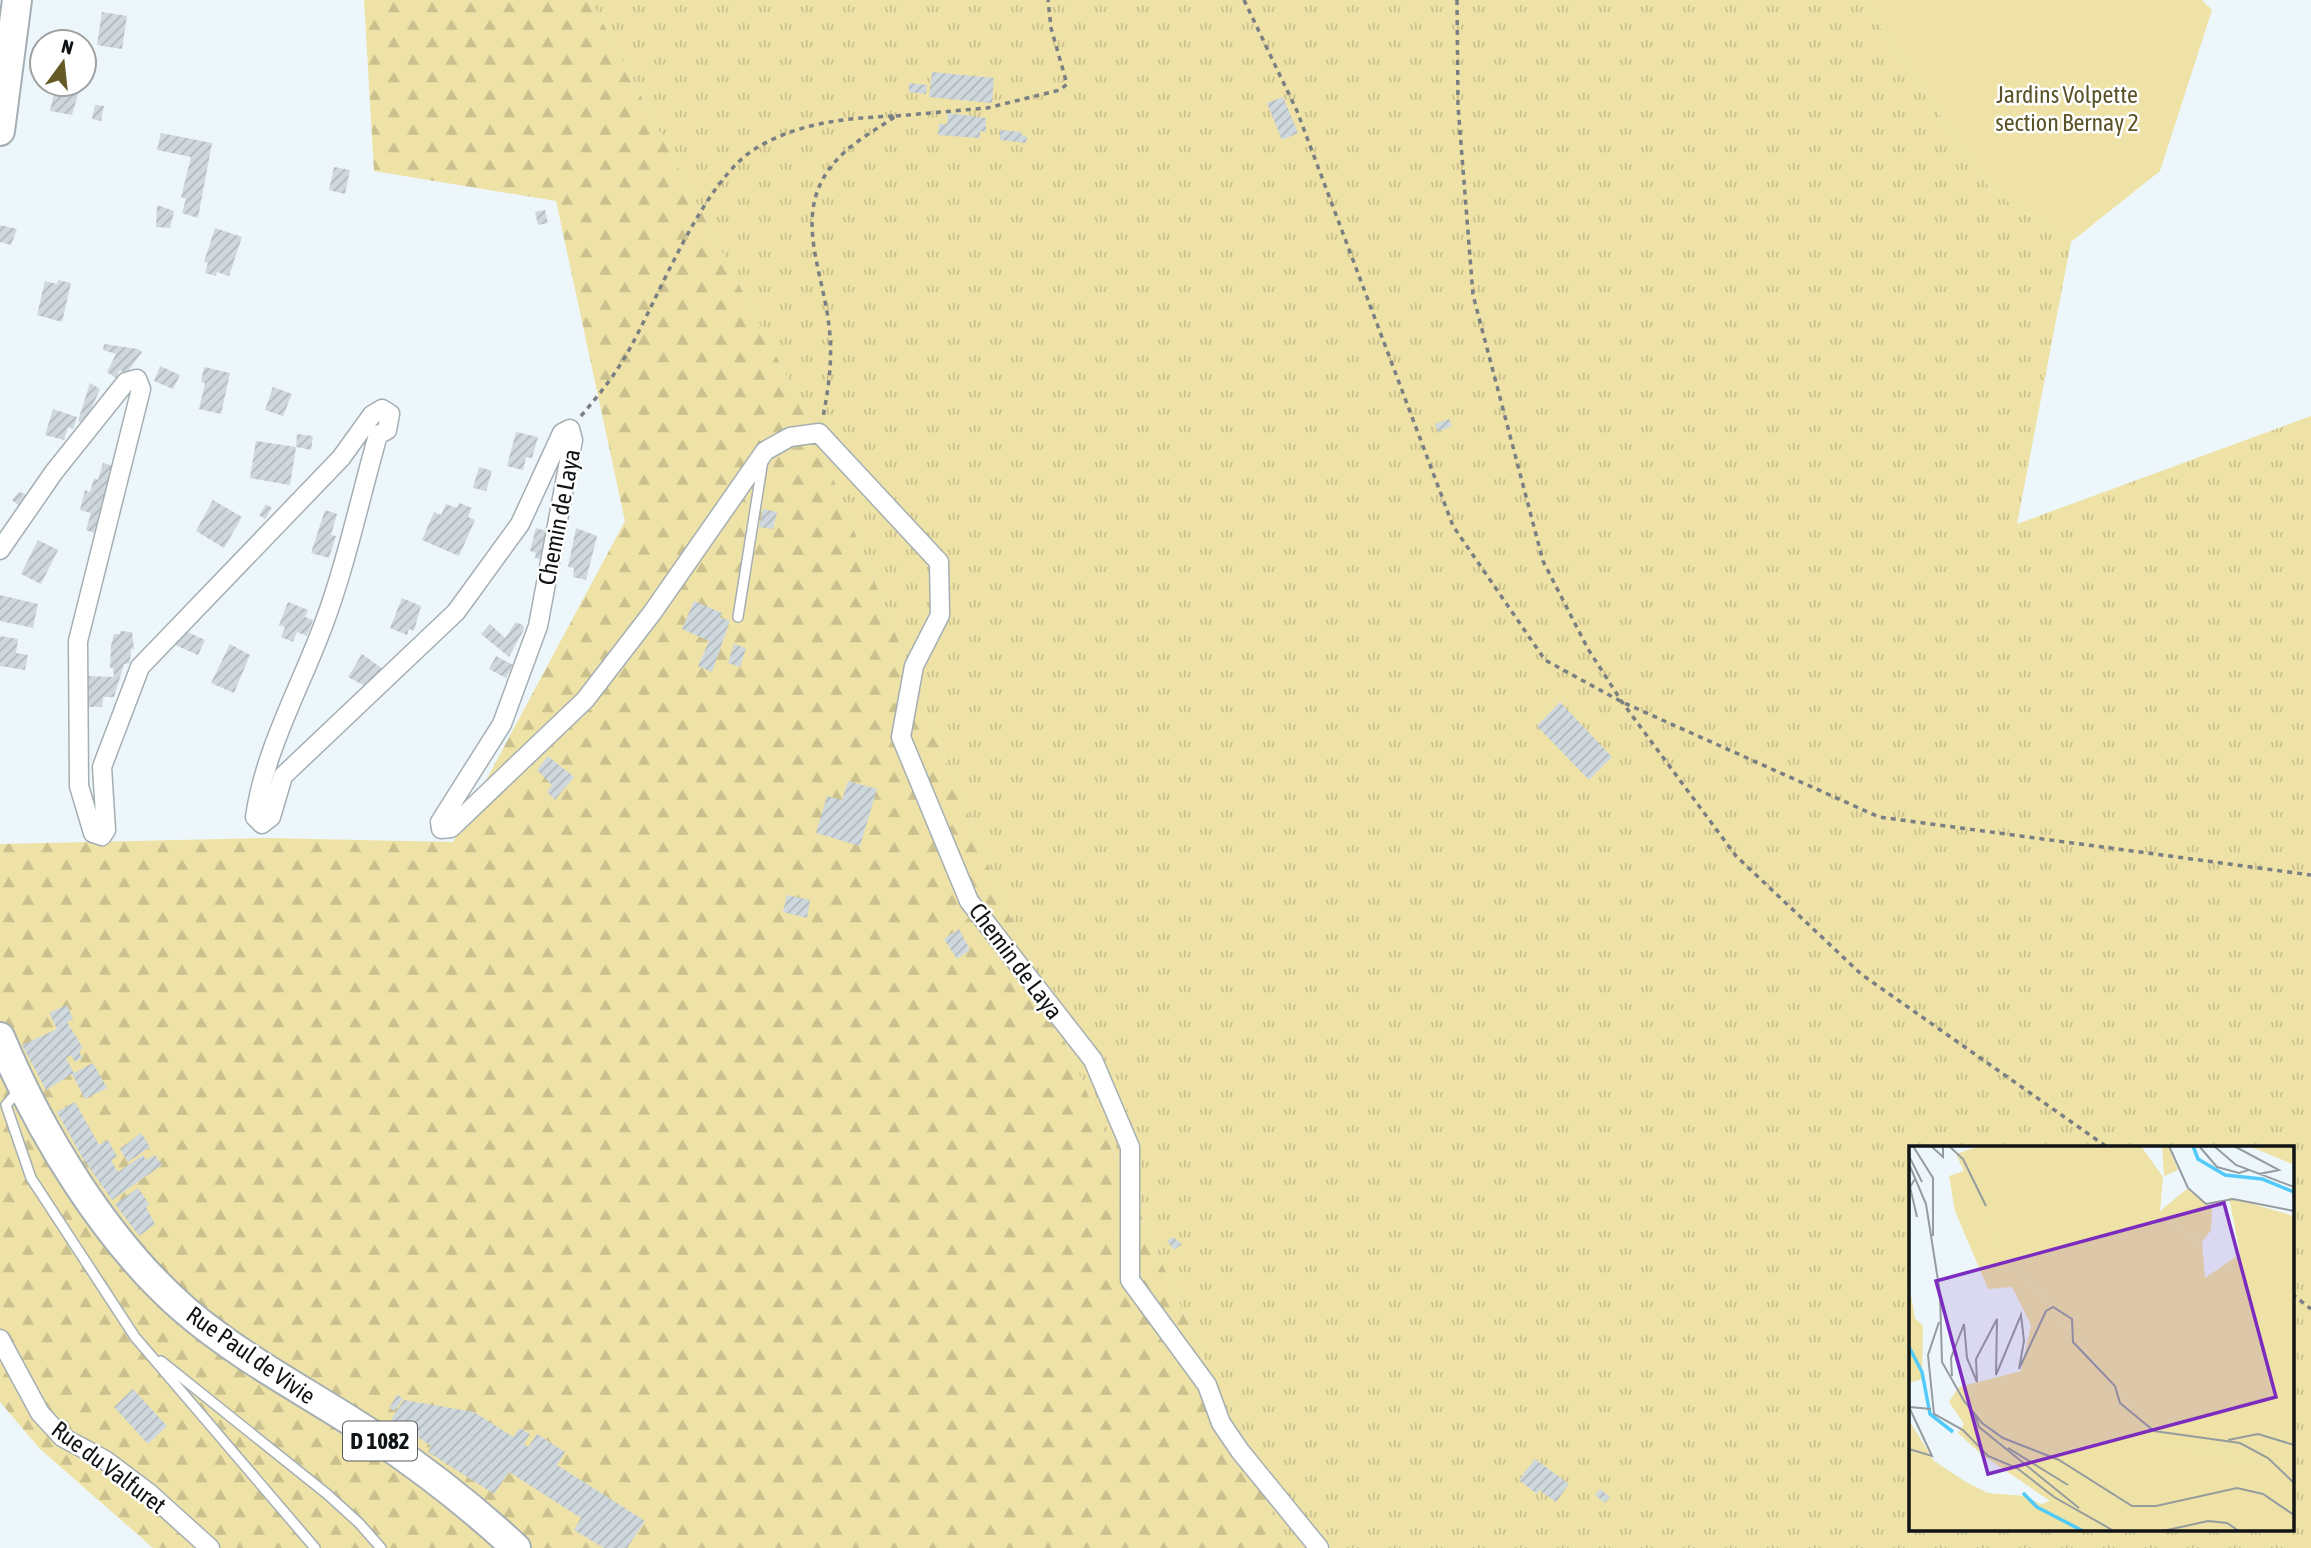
<svg xmlns="http://www.w3.org/2000/svg" width="2311" height="1548" font-family="'Asap Condensed',sans-serif">
<style>
.grass{fill:url(#grass-tufts);fill-rule:evenodd}
.forest{fill:url(#forest-firs)}
.garden{fill:#eee2a6}
.building{fill:url(#building-hatch)}
.lines{fill:none;stroke-linecap:round;stroke-linejoin:round}
.lane-casing{stroke:#a5afb3;stroke-width:12}
.street-casing{stroke:#a5afb3;stroke-width:21}
.primary-casing{stroke:#a5afb3;stroke-width:32}
.path{stroke:#797f82;stroke-width:3.5;stroke-dasharray:5 5;stroke-linecap:butt}
.lane{stroke:#fff;stroke-width:9}
.street{stroke:#fff;stroke-width:18}
.primary{stroke:#fff;stroke-width:28}
.labels{text-anchor:middle;dominant-baseline:central;stroke-width:5;stroke-linejoin:round;paint-order:stroke}
.shield{fill:#fff;stroke:#585a5c;stroke-width:2}
.shield-label{font-size:23px;font-weight:bold;fill:#111416}
.park-label{font-size:24px;fill:#5b5328;stroke:#fff}
.street-label{font-size:24px;fill:#111416;stroke:#fff}
.inset-river{fill:none;stroke:#51cafa;stroke-width:3.5}
.inset-road{fill:none;stroke:#959c9f;stroke-width:2}
.view{fill:#7b2cbf;fill-opacity:0.15;stroke:#7b2cbf;stroke-width:3.5}
.inset-edge{fill:none;stroke:#111416;stroke-width:3.5}
</style>
<defs>
<pattern id="grass-tufts" width="24" height="20" patternUnits="userSpaceOnUse" patternTransform="scale(1.75)"><rect width="24" height="20" fill="#eee2a6"/><path d="M3 7l-1-3M5 7V3M7 7l1-3M15 17l-1-3M17 17v-4M19 17l1-3" fill="none" stroke="#cbc18e"/></pattern>
<pattern id="forest-firs" width="22" height="20" patternUnits="userSpaceOnUse" patternTransform="scale(1.75)"><rect width="22" height="20" fill="#eee2a6"/><path d="M5 1l3.5 6h-7zM16 11l3.5 6h-7z" fill="#cbc18e"/></pattern>
<pattern id="building-hatch" width="6" height="6" patternUnits="userSpaceOnUse" patternTransform="scale(1.75)"><rect width="6" height="6" fill="#ced8dd"/><path d="M-1 1l2-2M0 6l6-6M5 7l2-2" fill="none" stroke="#b0b8bd"/></pattern>
</defs>
<rect width="100%" height="100%" fill="#edf7fb"/>
<path class="grass" d="M591 0H1862L1991 190 2071 242 2017 524 2311 416V1548H1287L1003 901 810 421ZM1910 1147H2292V1529H1910Z"/>
<polygon class="forest" points="364,0 591,0 810,421 1003,901 1287,1548 153,1548 40,1449 0,1402 0,844 267,838 453,842 625,521 556,201 374,171"/>
<polygon class="garden" points="1862,0 2202,0 2212,10 2160,171 2071,242 1991,190"/>
<g class="building">
<polygon points="102,12 127,16 122,49 97,45"/>
<polygon points="932,72 994,78 992,103 929,97"/>
<polygon points="909,83 927,85 926,94 909,92"/>
<polygon points="56,84 81,84 72,115 50,111"/>
<polygon points="1283,97 1298,133 1282,140 1267,103"/>
<polygon points="95,105 104,106 101,121 92,119"/>
<polygon points="948,113 986,118 986,132 980,131 980,138 938,135 939,124 947,124"/>
<polygon points="1000,130 1022,132 1021,135 1027,136 1026,143 1000,140"/>
<polygon points="161,133 212,143 198,218 182,213 186,199 181,197 191,157 157,150"/>
<polygon points="334,167 350,170 345,194 329,190"/>
<polygon points="157,205 174,211 170,228 156,227"/>
<polygon points="545,210 548,223 538,225 535,212"/>
<polygon points="0,225 17,229 11,245 0,242"/>
<polygon points="215,228 242,237 229,276 217,272 216,276 205,273 208,263 204,262"/>
<polygon points="58,280 71,283 62,322 37,315 45,281 57,284"/>
<polygon points="104,344 138,349 142,352 126,374 120,370 116,378 107,372 116,354 103,350"/>
<polygon points="160,366 180,375 173,389 154,381"/>
<polygon points="204,367 230,373 221,414 199,409 205,383 201,382"/>
<polygon points="90,383 100,389 92,407 99,407 86,424 78,421"/>
<polygon points="273,387 292,394 283,416 265,410"/>
<polygon points="53,409 77,417 73,429 68,427 64,440 45,435"/>
<polygon points="1449,419 1452,426 1438,432 1435,424"/>
<polygon points="516,432 538,437 532,458 526,457 523,470 507,466"/>
<polygon points="297,434 313,436 311,450 296,447"/>
<polygon points="256,441 296,447 290,485 250,478"/>
<polygon points="103,463 114,466 94,533 86,530 91,513 80,510 85,490 90,492 94,478 98,480"/>
<polygon points="479,467 492,471 486,491 473,488"/>
<polygon points="19,492 30,496 22,508 12,500"/>
<polygon points="213,500 242,517 224,548 196,531"/>
<polygon points="459,503 472,508 468,517 475,520 459,556 422,540 434,512 441,515 446,504 457,508"/>
<polygon points="266,504 272,508 265,519 259,515"/>
<polygon points="763,509 777,512 773,529 759,527"/>
<polygon points="325,510 337,514 331,535 336,536 329,558 311,553"/>
<polygon points="536,528 550,532 542,560 535,558 536,553 530,551"/>
<polygon points="576,528 597,536 586,580 573,577 574,568 568,567"/>
<polygon points="38,540 58,550 41,584 21,574"/>
<polygon points="0,595 38,604 33,628 0,621"/>
<polygon points="402,598 421,606 414,631 409,629 407,635 390,628"/>
<polygon points="694,601 722,613 720,617 730,621 712,672 698,666 709,641 682,629"/>
<polygon points="288,602 308,610 305,617 313,620 307,636 297,632 293,642 281,637 285,627 279,625"/>
<polygon points="516,622 524,626 523,631 509,657 481,634 490,624 505,638"/>
<polygon points="183,630 205,640 198,655 175,645"/>
<polygon points="120,631 132,632 134,649 131,649 130,663 124,664 114,697 103,697 102,707 88,707 88,676 114,677 113,668 110,668 111,646 114,634 120,634"/>
<polygon points="0,636 18,639 16,653 28,655 25,670 0,666"/>
<polygon points="230,644 250,655 234,693 211,683"/>
<polygon points="734,644 746,648 740,667 728,663"/>
<polygon points="362,654 384,670 367,687 348,677"/>
<polygon points="496,656 513,665 506,678 489,669"/>
<polygon points="1560,702 1612,757 1589,780 1537,726"/>
<polygon points="548,756 574,777 555,800 547,792 552,785 537,770"/>
<polygon points="848,781 877,789 860,846 816,833 827,796 842,800"/>
<polygon points="787,895 810,900 807,918 783,912"/>
<polygon points="959,929 970,950 957,959 944,939"/>
<polygon points="67,1005 73,1019 67,1022 83,1048 79,1051 82,1058 75,1062 71,1055 66,1058 74,1073 93,1063 107,1088 85,1099 72,1074 46,1090 22,1045 57,1029 49,1013"/>
<polygon points="75,1102 99,1145 108,1140 117,1157 111,1160 118,1172 143,1155 146,1160 155,1155 162,1165 112,1200 82,1157 57,1112"/>
<polygon points="141,1133 150,1147 128,1162 120,1149"/>
<polygon points="138,1188 149,1204 146,1207 155,1224 139,1236 115,1204"/>
<polygon points="1173,1237 1182,1244 1174,1250 1167,1241"/>
<polygon points="133,1389 167,1426 148,1444 114,1407"/>
<polygon points="397,1395 403,1398 395,1411 389,1408"/>
<polygon points="404,1400 474,1412 513,1437 520,1428 530,1434 524,1444 528,1447 537,1434 565,1452 557,1465 645,1521 627,1548 604,1548 574,1530 581,1518 509,1472 494,1494 428,1452 431,1446 391,1420"/>
<polygon points="1535,1459 1569,1484 1556,1502 1539,1490 1537,1494 1519,1480"/>
<polygon points="1600,1489 1610,1497 1605,1503 1595,1495"/>
</g>
<g class="lines">
<g class="lane-casing">
<g id="lane">
<polyline points="738,617 763,460"/>
<polyline points="20,1089 6,1105 31,1178 135,1337 315,1548"/>
<polyline points="161,1361 327,1494 359,1523 381,1548"/>
</g>
</g>
<g class="street-casing">
<g id="street">
<path d="M0 550 54 472 126 382 137 379 141 389 78 641 79 786 93 833 102 836 106 830 102 767 140 667 341 458 372 415 382 409 390 414 387 430 378 435C360 498 346 565 323 626 299 690 265 749 255 817L262 824 271 817 283 776 456 612 520 524 562 433 570 429 573 440 538 626 502 724 440 822 441 829 451 828 585 700 652 613 765 451 790 437 819 433 939 562 940 615 914 666 901 737 969 901 1093 1060 1130 1147V1280L1207 1385 1221 1423 1240 1451 1319 1548"/>
<polyline points="0,1339 40,1413 62,1437 105,1460 149,1493 210,1548"/>
</g>
</g>
<g class="primary-casing">
<g id="primary">
<polyline points="0,131 17,0"/>
<path d="M0 1037C40 1133 106 1242 186 1311 242 1359 309 1393 371 1434 422 1468 471 1506 516 1548"/>
</g>
</g>
<g class="path">
<polyline points="1244,0 1297,111 1453,526 1545,660 1622,702 1879,817 2311,875"/>
<polyline points="1457,0 1458,106 1473,295 1543,561 1588,649 1622,702 1736,856 1861,974 2107,1147"/>
<polyline points="896,116 987,108 1060,90 1067,84 1051,28 1048,0"/>
<path d="M581 416C597 397 612 379 625 357 658 301 702 179 758 147 801 122 847 118 896 116 880 127 862 137 847 150 786 203 822 263 829 326 833 357 829 386 823 417"/>
<polyline points="2292,1294 2311,1309"/>
</g>
<use href="#lane" class="lane"/>
<use href="#street" class="street"/>
<use href="#primary" class="primary"/>
</g>
<g class="labels">
<rect class="shield" x="343" y="1421.5" width="74" height="39" rx="5"/>
<g class="shield-label">
<text x="380" y="1441">D 1082</text>
</g>
<g class="park-label">
<text x="2067" y="94">Jardins Volpette<tspan x="2067" dy="28">section Bernay 2</tspan></text>
</g>
<g class="street-label">
<text transform="translate(559 517) rotate(-79)">Chemin de Laya</text>
<text transform="translate(1016 961) rotate(53)">Chemin de Laya</text>
<text transform="translate(251 1355) rotate(35)">Rue Paul de Vivie</text>
<text transform="translate(109 1467) rotate(37)">Rue du Valfuret</text>
</g>
</g>
<g transform="translate(1909 1146)">
<rect width="385" height="385" fill="#edf7fb"/>
<path d="M71 0H232L254 31 251 65 282 92 293 96 296 132 331 108 320 51 385 70V320L318 310 243 290 142 160 93 107 47 8ZM0 138 6 172 14 180 13 233 0 237Z" fill="#eee2a6"/>
<path d="M340 0H385V19L376 15ZM58 24 94 107 142 160 243 290 318 310 385 320V385H0V274L25 315 57 336 79 347 115 350 132 358 141 355 72 308 49 287 55 278 40 256 50 241 112 225 122 179 103 141 79 143 46 65 40 30Z" fill="#eee2a6"/>
<path d="M253 0H259L269 24 255 30ZM278 43 303 62 302 84 293 96 282 92 251 65Z" fill="#eee2a6"/>
<path class="inset-river" d="M284 0 289 13 316 29 353 33 385 46M0 201 13 226 21 268 44 286M114 347 128 361 174 385"/>
<path class="inset-road" d="M4 0 24 32V90M22 0 34 11V0M40 0 54 13 77 60M260 0 279 42 297 58 324 53 385 65M290 0 308 21 330 27 340 24M305 0 327 19 385 41M325 0 370 24 350 28M0 10 13 36M0 18 17 58 31 147 33 216 55 255 73 277 94 292 150 314 223 360H247L328 342 354 348 385 369M6 33 1 41 8 71M137 165 144 161 163 173 164 196 206 240 211 257 245 285 331 297 359 312 385 337M30 176 19 209 25 268 54 284 79 310 108 322 145 351 205 385M43 230 42 212 55 178 58 212 68 236 67 213 88 173 87 229 112 169 115 195 110 223 137 165M0 255 1 261 22 263M0 261 23 310 0 303M66 269 70 281 170 362M319 294 349 288 385 299M99 302 159 339M254 385 299 375 318 377 330 385"/>
<path class="view" d="M315 57 367 251 79 328 27 135Z"/>
<rect width="385" height="385" class="inset-edge"/>
</g>
<g transform="translate(63 63) rotate(15)"><circle r="33" fill="#ffffff" stroke="#a0a1a2" stroke-width="2"/>
<path d="M0-5L12 26L0 18L-12 26Z" fill="#645a26"/>
<text y="-10" font-size="19" font-weight="bold" text-anchor="middle" fill="#111416">N</text>
</g>
</svg>
